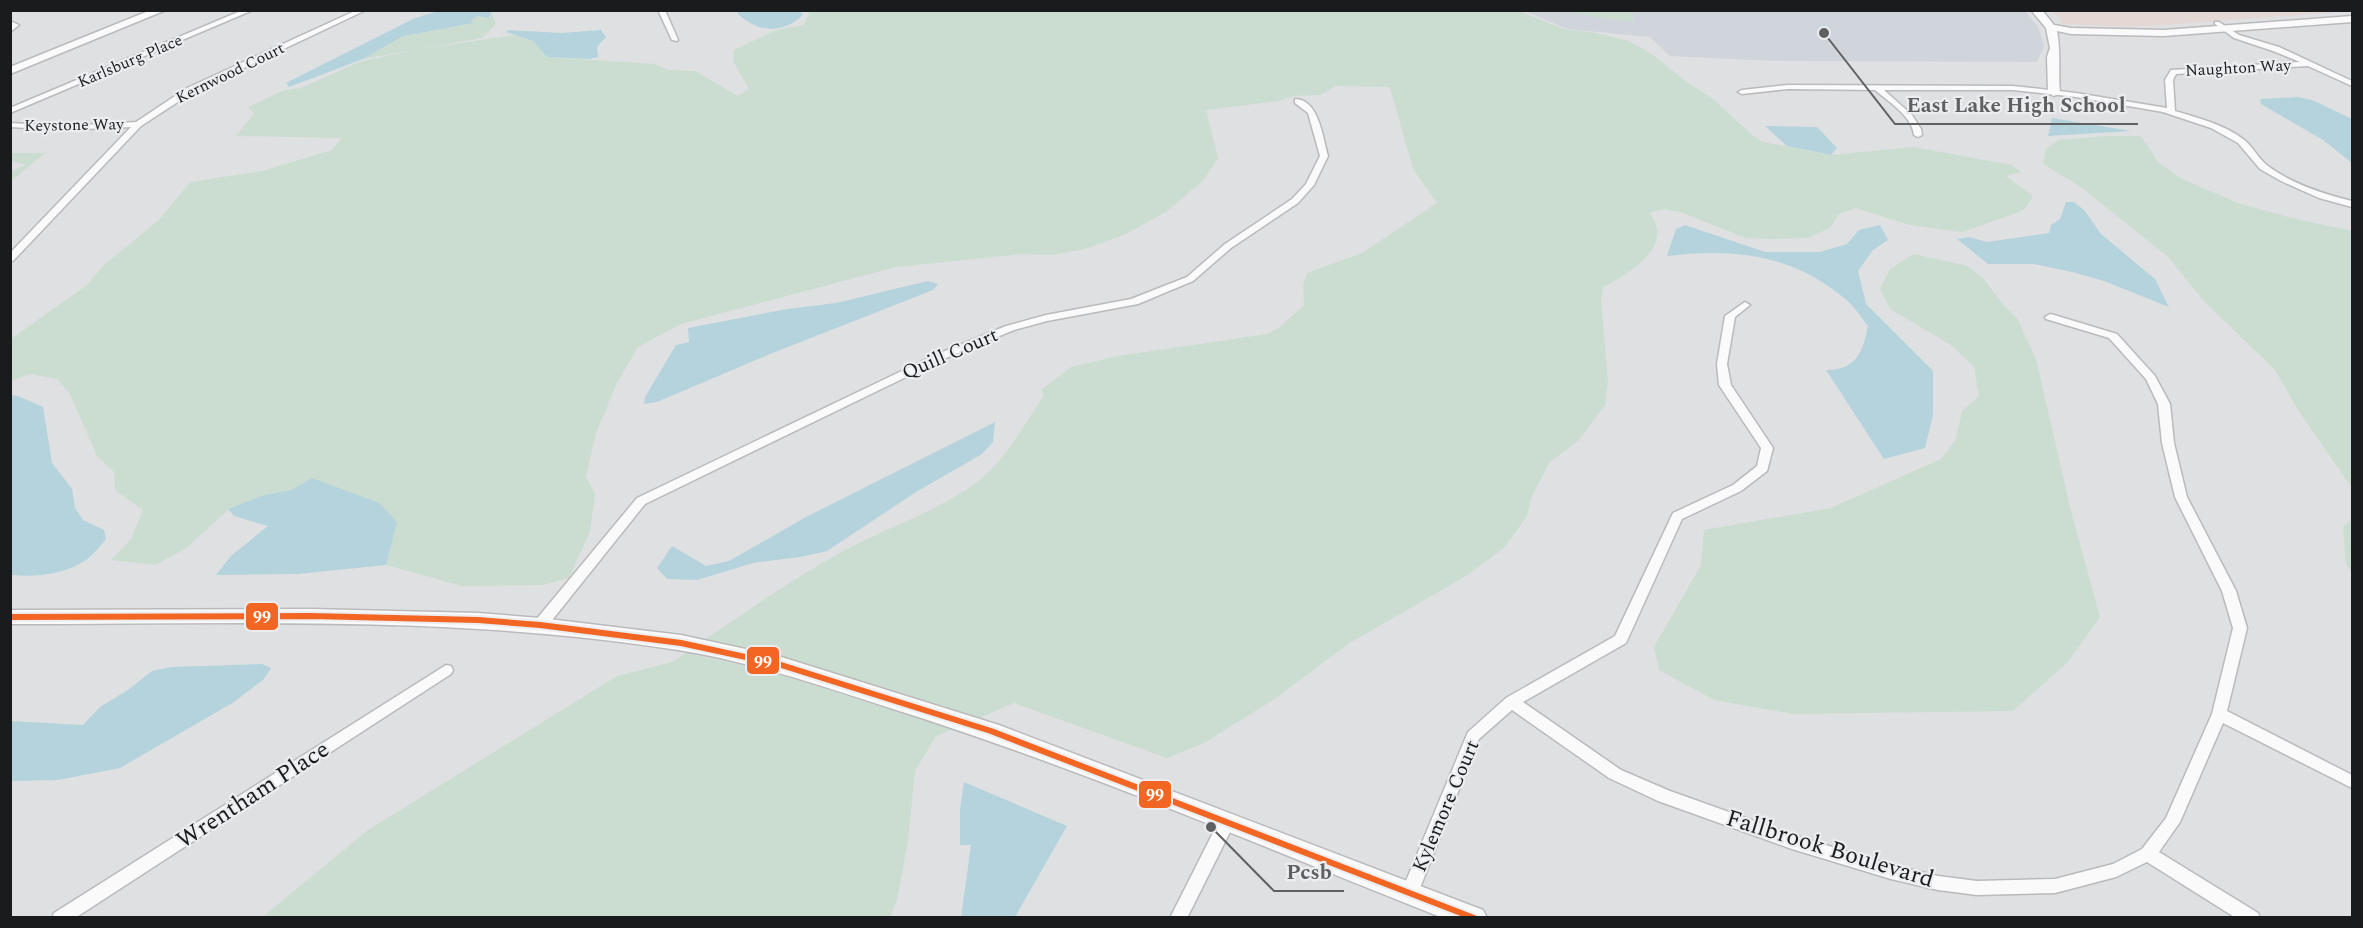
<svg xmlns="http://www.w3.org/2000/svg" width="2363" height="928" font-family="Spectral,serif">
<style>
.commercial{fill:#e4d7d4}
.built{fill:#d0d4db}
.green{fill:#cbddd1}
.water{fill:#b4d3dc}
.lines{fill:none;stroke-linecap:round;stroke-linejoin:round}
.street-casing{stroke:#bababc;stroke-width:3}
.secondary-casing{stroke:#bababc;stroke-width:3}
.street{fill:#fafafb;fill-rule:evenodd}
.secondary{fill:#fafafb;fill-rule:evenodd}
.bus-1-casing{stroke:#ebedf1;stroke-width:10}
.bus-1{stroke:#f26522;stroke-width:6}
.labels{text-anchor:middle;dominant-baseline:central;stroke-width:4.5;stroke-linejoin:round;paint-order:stroke}
.far-street-label{font-size:16px;fill:#1a1b1c;stroke:#ebedf1}
.street-label{font-size:20px;fill:#1a1b1c;stroke:#ebedf1}
.near-street-label{font-size:24px;fill:#1a1b1c;stroke:#ebedf1}
.leader{fill:none;stroke:#5f6061;stroke-width:2}
.callout-dot{fill:#5f6061;stroke:#ebedf1;stroke-width:2}
.callout-label{font-size:21px;text-anchor:middle;font-weight:bold;fill:#5f6061;stroke:#ebedf1;stroke-width:4.5;stroke-linejoin:round;paint-order:stroke}
.line-badge{stroke:#ebedf1;stroke-width:2}
.badge-label{font-size:16px;text-anchor:middle;font-weight:bold;fill:#fff}
</style>
<rect width="100%" height="100%" fill="#dfe0e2"/>
<polygon class="commercial" points="2051,11 2352,10 2352,11 2149,26 2114,26 2062,24 2059,16"/>
<polygon class="built" points="1525,11 2025,11 2038,27 2044,46 2037,62 1775,61 1670,56 1650,37 1567,29"/>
<g class="green">
<path d="M810 11H1519L1564 29 1597 33 1629 41 1653 55 1688 83 1712 98 1752 135 1763 142 1831 155 1913 147 2012 165 2021 172 2006 176 2033 196 2025 209 2017 213 1962 232 1909 225 1856 208 1839 214 1830 228 1808 238 1770 239 1746 238 1683 213 1666 209 1650 212C1651 216 1655 221 1656 225 1665 253 1623 277 1603 287L1601 301 1608 381 1605 405 1579 440 1550 462 1532 496 1527 516 1504 548 1466 576 1348 644 1276 698 1206 742 1167 758 1014 703 979 718 783 657 704 640C751 608 797 576 847 549 891 526 936 512 977 482 1006 460 1024 425 1044 395L1041 390 1071 367 1118 356 1267 334 1279 328 1304 305 1303 285 1307 273 1362 253 1437 203 1413 169 1390 87 1335 86 1321 95 1294 96 1278 101 1206 110 1218 158 1203 181 1166 212 1126 234 1085 249 1052 255 1023 254 896 267 681 324 638 347 616 385 596 433 586 476 595 494 590 532 569 578 542 585 462 586 386 565 396 522 312 478 291 490 264 495 229 509 185 549 155 565 111 560 131 539 143 510 115 490 114 472 97 456 70 394 57 379 30 374 11 381V339L87 285 104 265 160 219 190 182 262 171 332 150 341 138 236 136 254 114 248 107 282 91 301 88 359 62 419 49 515 35 533 41 547 57 655 64 668 70 695 71 738 96 749 89 733 61 734 50 776 30 804 25Z"/>
<polygon points="1571,11 1633,11 1634,22 1590,16"/>
<polygon points="492,13 496,24 482,38 363,59 403,36 470,21 477,16 489,18"/>
<polygon points="2108,136 2141,136 2158,162 2182,179 2238,203 2292,218 2352,231 2352,488 2298,410 2275,370 2203,300 2168,257 2081,187 2043,164 2046,149 2059,140"/>
<polygon points="11,153 45,153 11,181 11,171 27,165 11,161"/>
<polygon points="1914,254 1968,266 1983,278 2002,303 2017,318 2036,359 2071,511 2100,617 2067,663 2013,711 1793,714 1714,700 1659,670 1654,647 1701,565 1704,530 1831,508 1941,459 1956,439 1962,411 1979,396 1974,367 1951,345 1890,309 1880,289 1890,269"/>
<polygon points="2352,519 2352,571 2346,565 2343,527"/>
<polygon points="686,653 773,672 953,729 936,736 915,771 908,841 897,900 890,917 261,918 368,830 617,676 672,662"/>
</g>
<g class="water">
<polygon points="438,11 492,11 489,18 477,16 471,21 473,23 403,36 363,59 289,87 286,83 415,18"/>
<path d="M738 11H800L803 15C782 34 759 33 738 14Z"/>
<polygon points="508,30 562,33 601,30 606,37 597,47 598,57 590,59 547,57 533,41 506,32"/>
<polygon points="2298,97 2312,100 2352,119 2352,163 2323,140 2261,104 2260,99"/>
<polygon points="2052,118 2131,131 2048,136"/>
<polygon points="1765,126 1817,127 1837,148 1831,155 1787,146"/>
<polygon points="2066,202 2074,202 2085,211 2101,234 2155,279 2169,307 2104,281 2072,272 2034,264 1988,264 1957,239 1969,237 1987,242 2049,233 2051,225 2060,219"/>
<path d="M1685 225 1765 252H1820L1847 244 1859 230 1880 225 1888 240 1873 250 1858 271 1866 304 1933 371V415L1925 448 1884 459 1826 370C1857 370 1863 351 1868 326 1861 317 1853 305 1844 298 1792 254 1732 248 1667 256L1676 229Z"/>
<polygon points="928,281 938,284 933,290 770,354 657,402 644,404 645,397 676,345 689,342 688,328 787,309 836,303"/>
<path d="M11 395 18 396 43 407 52 463 72 489 75 508 83 520 104 530 106 539C100 546 93 555 86 560 64 575 35 577 11 575Z"/>
<polygon points="995,422 993,442 982,454 916,492 827,551 800,557 753,563 697,580 667,579 657,568 672,546 706,566 729,561 806,517"/>
<polygon points="312,478 379,503 397,522 386,565 298,574 216,575 231,556 268,526 234,516 228,509 264,495 291,490"/>
<polygon points="262,664 271,668 263,680 234,702 120,768 58,780 11,781 11,721 83,725 100,707 128,690 152,671 171,667"/>
<polygon points="964,782 1067,826 1015,917 961,917 971,845 960,845 960,810"/>
</g>
<g class="lines">
<g class="street-casing">
<g id="street">
<polygon points="243,10 253,10 10,113 10,108"/>
<polygon points="357,10 366,10 193,92 141,126 13,261 10,262 10,253 131,127 63,130 10,127 10,123 63,126 136,122 187,88"/>
<polygon points="658,10 665,10 678,40 677,41 672,40"/>
<polygon points="10,21 19,25 10,32"/>
<path d="M2215 22H2219L2239 35 2279 47 2352 81V86L2308 66 2176 74 2173 80 2175 111C2198 118 2223 124 2243 139 2253 146 2258 159 2268 166 2292 184 2324 194 2352 201V207L2319 198 2281 181 2260 169 2238 143 2211 128 2163 112 2076 97 2013 90H1884L1912 115 1921 129 1922 135 1918 137 1914 135C1912 116 1889 102 1875 90L1788 89 1742 94 1738 92 1742 90 1788 85 2013 86 2076 93 2167 108 2165 80 2171 70 2300 62 2273 51 2234 38 2215 24Z"/>
<path d="M1295 99C1319 99 1323 139 1328 156L1314 185 1298 203 1231 248 1193 281 1138 304 1047 321 1014 330 941 360 645 504 545 629H535L533 625 535 621 637 498 933 356 1006 326 1046 315 1131 299 1187 277 1225 244 1292 199 1306 184 1320 156 1308 113 1295 103Z"/>
<polygon points="1745,302 1750,305 1735,317 1727,364 1731,385 1773,448 1767,471 1741,491 1682,519 1626,643 1523,702 1621,770 1670,791 1793,835 1891,865 1938,876 1977,881 2055,879 2113,864 2142,849 2166,818 2212,714 2233,628 2222,591 2175,497 2162,443 2158,404 2146,379 2109,338 2046,319 2045,317 2050,314 2054,315 2117,334 2155,376 2170,404 2174,443 2187,497 2236,591 2247,628 2227,711 2352,775 2352,788 2223,723 2180,822 2159,852 2258,913 2260,918 2236,918 2147,862 2116,877 2055,893 1977,895 1938,890 1891,879 1792,849 1658,801 1609,778 1512,710 1479,739 1416,898 1410,900 1404,898 1401,893 1468,732 1506,698 1615,636 1673,513 1733,485 1757,466 1761,448 1719,385 1717,364 1725,316"/>
<polygon points="446,665 451,666 453,670 451,674 75,918 52,918 54,913"/>
<polygon points="1227,815 1233,817 1235,822 1187,918 1170,918 1221,817"/>
</g>
</g>
<g class="secondary-casing">
<g id="secondary">
<polygon points="151,10 166,10 10,74 10,67"/>
<path d="M2031 10H2042L2054 25 2071 28 2164 30 2352 16V22L2164 36 2071 34 2057 31C2061 51 2058 72 2060 93L2054 96 2048 93 2047 57 2050 48 2046 28Z"/>
<path d="M311 609 478 613 540 618 681 635 778 656 999 725 1483 910 1487 918H1443C1261 846 1080 768 893 709 823 686 752 662 678 650 457 615 233 624 10 624V610Z"/>
</g>
</g>
<use href="#street" class="street"/>
<use href="#secondary" class="secondary"/>
<g class="bus-1-casing">
<polyline id="bus-1" points="10,617 311,616 478,620 540,625 681,643 778,664 991,731 1474,918"/>
</g>
<use href="#bus-1" class="bus-1"/>
</g>
<g class="labels">
<g class="far-street-label">
<text transform="translate(130 61) rotate(-23)">Karlsburg Place</text>
<text transform="translate(2238 68) rotate(-3)">Naughton Way</text>
<text transform="translate(230 73) rotate(-26)">Kernwood Court</text>
<text transform="translate(74 125) rotate(-1)">Keystone Way</text>
</g>
<g class="street-label">
<text transform="translate(950 354) rotate(-23)">Quill Court</text>
<text transform="translate(1446 806) rotate(-67)">Kylemore Court</text>
</g>
<g class="near-street-label">
<text transform="translate(253 795) rotate(-33)">Wrentham Place</text>
<text transform="translate(1830 849) rotate(17)">Fallbrook Boulevard</text>
</g>
</g>
<path class="leader" d="M1824 33L1895 124H2138M1211 827L1274 891H1344"/>
<g class="callout-dot">
<circle cx="1824" cy="33" r="6"/>
<circle cx="1211" cy="827" r="6"/>
</g>
<g class="callout-label">
<text x="2016" y="112">East Lake High School</text>
<text x="1309" y="879">Pcsb</text>
</g>
<g class="line-badge">
<rect x="245" y="602" width="34" height="29" rx="6" fill="#f26522"/>
<rect x="746" y="646" width="34" height="29" rx="6" fill="#f26522"/>
<rect x="1138" y="780" width="34" height="29" rx="6" fill="#f26522"/>
</g>
<g class="badge-label">
<text x="262" y="622">99</text>
<text x="763" y="667">99</text>
<text x="1155" y="800">99</text>
</g>
<rect width="2363" height="928" fill="none" stroke="#1a1b1c" stroke-width="24"/>
</svg>
